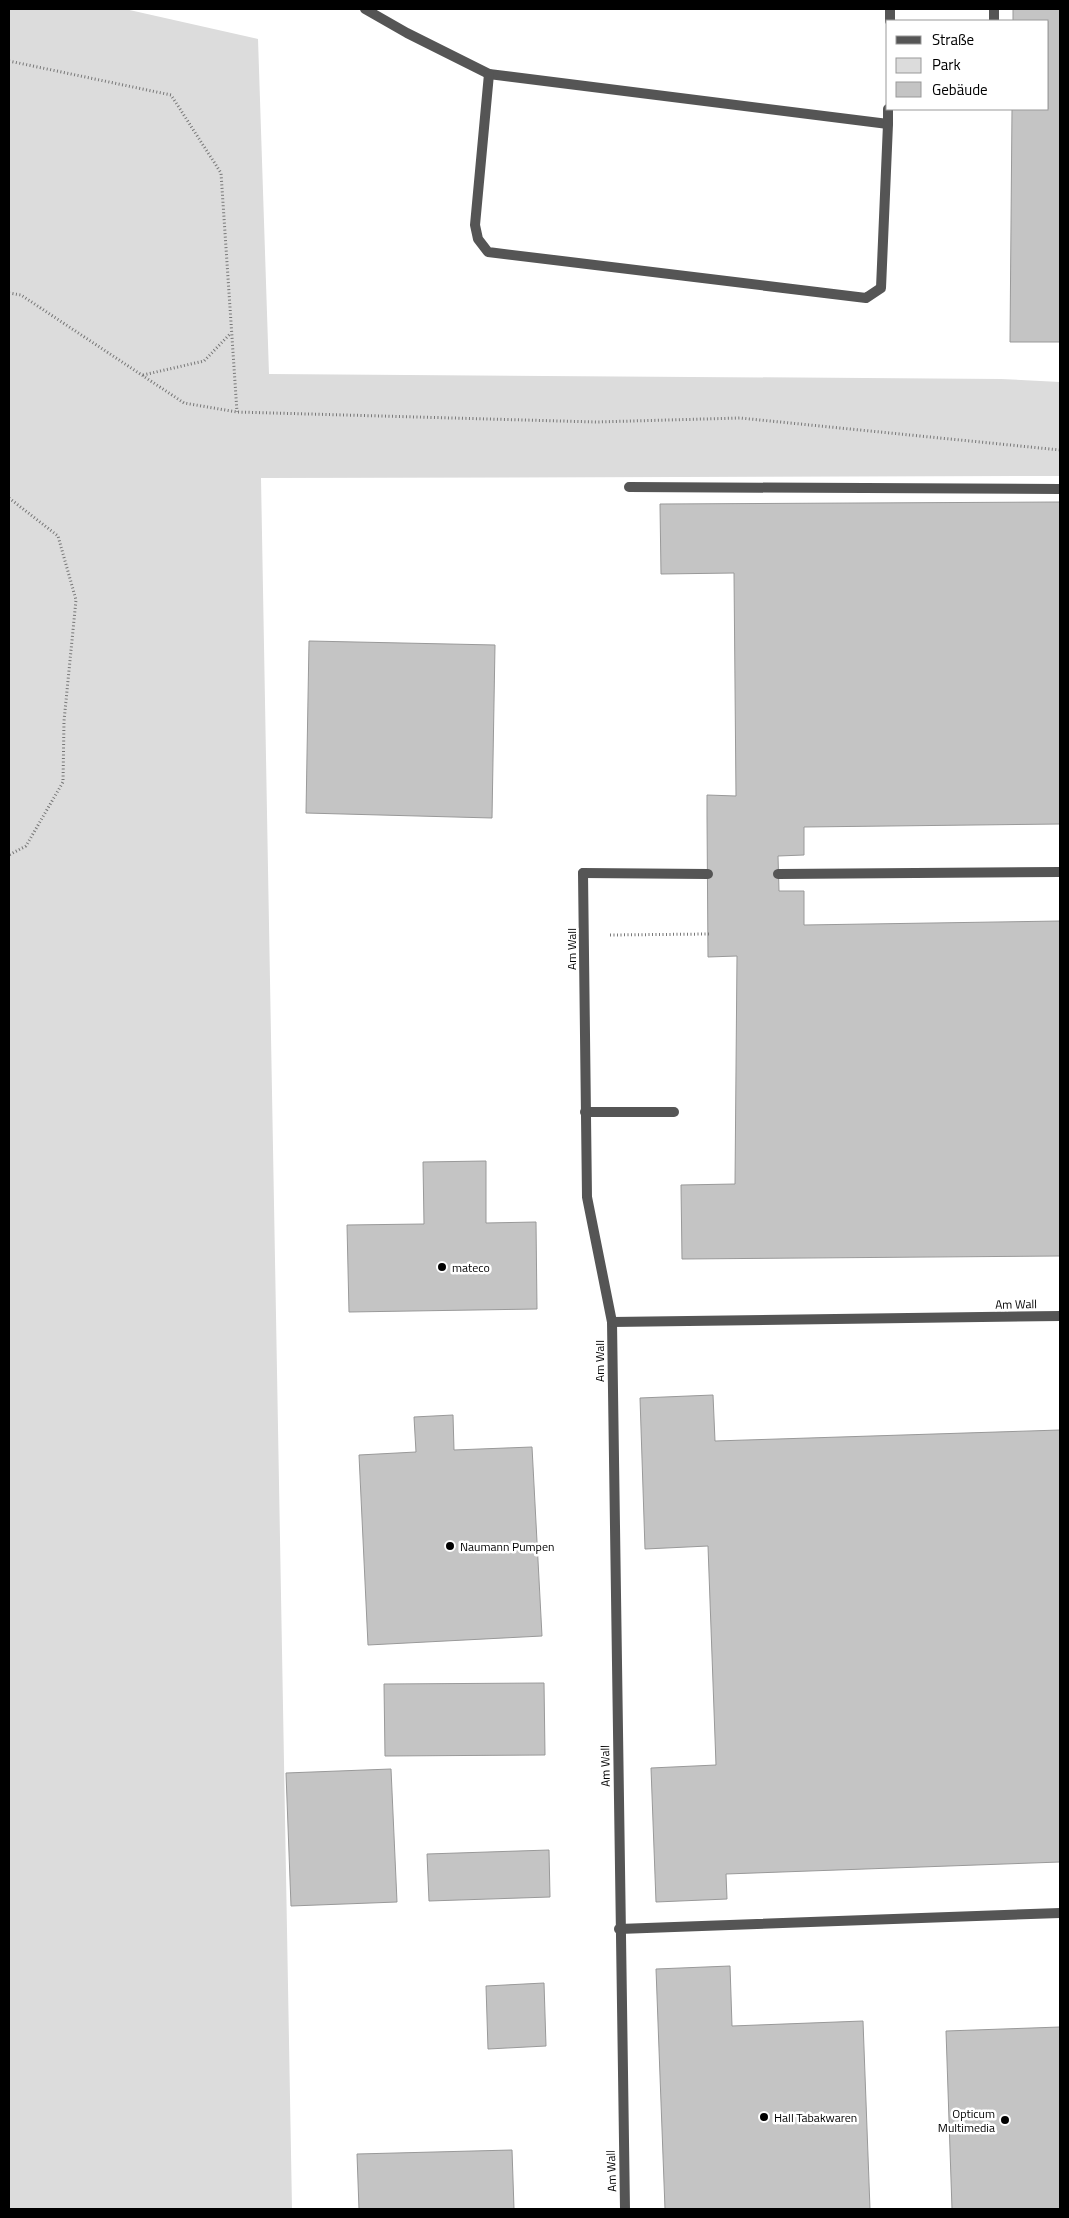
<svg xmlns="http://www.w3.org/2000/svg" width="1069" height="2218" font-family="'Titillium Web',sans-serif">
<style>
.green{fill:#dcdcdc}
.building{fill:#c4c4c4;stroke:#999}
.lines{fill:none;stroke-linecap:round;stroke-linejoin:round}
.path{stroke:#777;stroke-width:3;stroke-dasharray:1 2.5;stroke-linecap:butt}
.service{stroke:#555;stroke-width:10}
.minor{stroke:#555;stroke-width:10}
.poi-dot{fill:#000;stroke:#fff;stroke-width:2}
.labels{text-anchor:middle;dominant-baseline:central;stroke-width:5;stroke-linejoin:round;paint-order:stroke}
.street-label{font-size:12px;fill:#000;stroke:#fff}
.poi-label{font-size:12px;fill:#000;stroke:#fff;text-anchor:start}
</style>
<rect width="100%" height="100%" fill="#fff"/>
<polygon class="green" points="9,9 125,9 258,39 269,374 1001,379 1060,382 1060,476 261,478 292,2209 9,2209"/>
<g class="building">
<polygon points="1013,9 1060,9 1060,342 1010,342 1012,109 1048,109 1048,21 1013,21"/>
<polygon points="1060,502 1060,824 804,827 804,855 778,856 779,891 804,891 804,925 1060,921 1060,1256 682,1259 681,1185 735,1184 737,956 708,957 707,816 707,795 736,796 734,573 661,574 660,504"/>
<polygon points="309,641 495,645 492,818 306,813"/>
<polygon points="486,1161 486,1223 536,1222 537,1309 349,1312 347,1225 424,1224 423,1162"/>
<polygon points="713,1395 715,1441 1060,1430 1060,1862 726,1874 727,1899 656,1902 651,1768 716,1765 708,1546 645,1549 640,1398"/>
<polygon points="453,1415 454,1450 532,1447 542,1636 368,1645 359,1455 416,1452 414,1417"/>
<polygon points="544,1683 545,1755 385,1756 384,1684"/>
<polygon points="391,1769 397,1902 291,1906 286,1773"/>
<polygon points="549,1850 550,1897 429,1901 427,1854"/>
<polygon points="730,1966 732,2026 863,2021 870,2209 665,2209 656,1969"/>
<polygon points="544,1983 546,2046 488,2049 486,1986"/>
<polygon points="1060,2027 1060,2209 952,2209 946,2031"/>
<polygon points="512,2150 514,2209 359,2209 357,2154"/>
</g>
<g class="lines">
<g class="path">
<polyline points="9,61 171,95 221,173 237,412"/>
<polyline points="9,293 21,295 184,403 237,412 596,422 740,418 1060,450"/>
<polyline points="143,375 204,361 231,333"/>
<polyline points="9,498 58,536 76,600 64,721 63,782 26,846 9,855"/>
<polyline points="610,935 709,934"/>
</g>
<g class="service">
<polyline points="365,9 407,33 489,74 888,124 888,109"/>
<polyline points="890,21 890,9"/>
<polyline points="994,21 994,9"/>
<polyline points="489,74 475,225 478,239 488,252 866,298 881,288 888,124"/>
<polyline points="629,487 1060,489"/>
<polyline points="583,873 708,874"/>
<polyline points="778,874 1060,872"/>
<polyline points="585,1112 674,1112"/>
<polyline points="619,1929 1060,1913"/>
</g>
<g class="minor">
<polyline points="583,873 587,1197 612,1322 625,2209"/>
<polyline points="612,1322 1060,1316"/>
</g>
</g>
<g class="poi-dot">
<circle cx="442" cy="1267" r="5"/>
<circle cx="450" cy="1546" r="5"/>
<circle cx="764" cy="2117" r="5"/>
<circle cx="1005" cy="2120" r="5"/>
</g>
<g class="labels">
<g class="street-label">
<text transform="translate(571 949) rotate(-90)">Am Wall</text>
<text transform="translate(1016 1304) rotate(-1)">Am Wall</text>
<text transform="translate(599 1361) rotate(-90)">Am Wall</text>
<text transform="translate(605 1766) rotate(-91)">Am Wall</text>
<text transform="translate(611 2171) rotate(-92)">Am Wall</text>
</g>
<g class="poi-label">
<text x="452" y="1267">mateco</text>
<text x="460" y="1546">Naumann Pumpen</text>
<text x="995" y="2113" text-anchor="end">Opticum<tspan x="995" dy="14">Multimedia</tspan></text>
<text x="774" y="2117">Hall Tabakwaren</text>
</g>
</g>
<rect width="1069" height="2218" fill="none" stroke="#000000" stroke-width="20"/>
<rect x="886" y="20" width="162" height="90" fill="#ffffff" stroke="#999999"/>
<rect x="896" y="36" width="25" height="8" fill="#555555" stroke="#999999"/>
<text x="932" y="45" font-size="15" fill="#000000">Straße</text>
<rect x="896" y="58" width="25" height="15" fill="#dcdcdc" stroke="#999999"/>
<text x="932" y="70" font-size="15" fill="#000000">Park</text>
<rect x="896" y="82" width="25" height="15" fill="#c4c4c4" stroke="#999999"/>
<text x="932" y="95" font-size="15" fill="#000000">Gebäude</text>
</svg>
